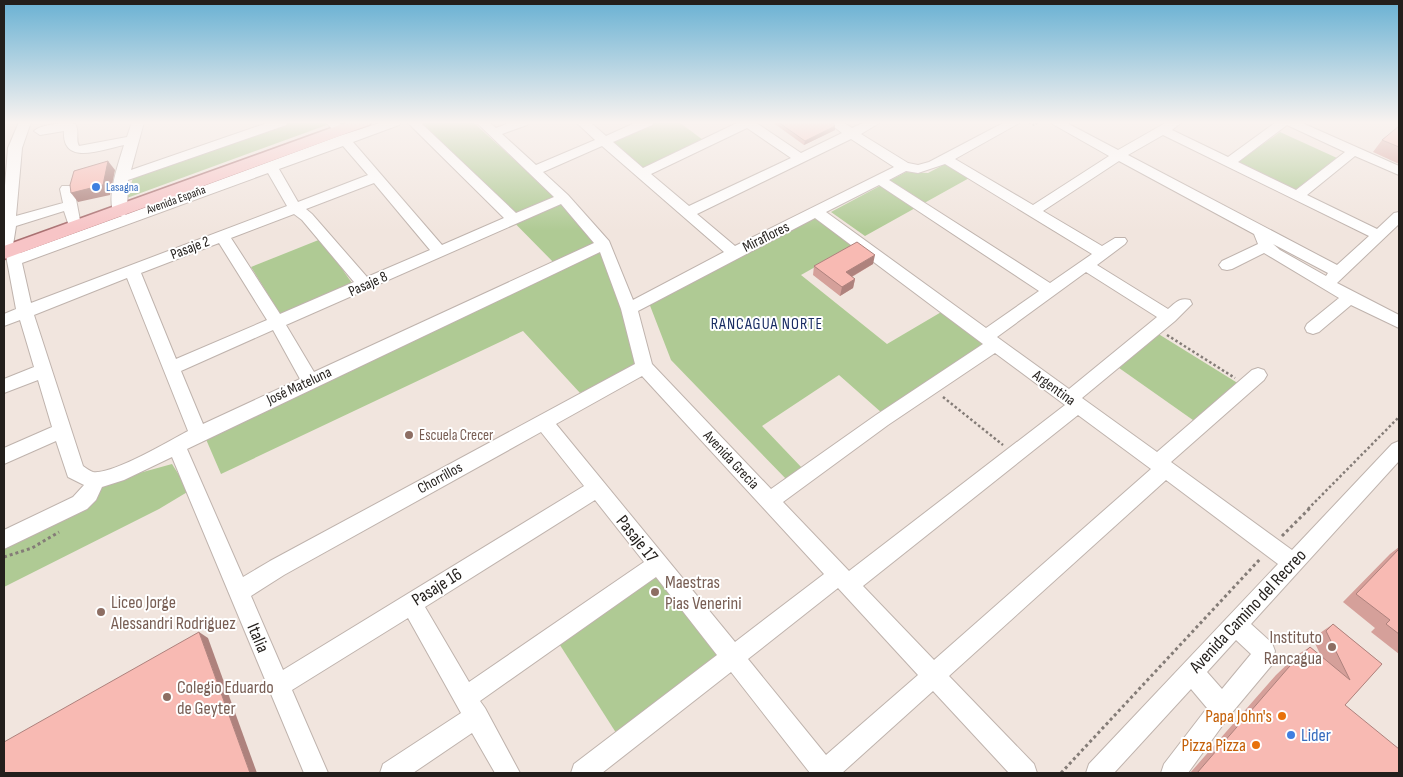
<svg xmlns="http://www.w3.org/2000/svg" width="1403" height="777" font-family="'Sofia Sans Condensed',sans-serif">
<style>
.green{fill:#afca94}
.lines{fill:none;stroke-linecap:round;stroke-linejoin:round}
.minor-casing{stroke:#bfb3ad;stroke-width:2}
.major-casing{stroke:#aa7172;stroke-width:3}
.path-far2{stroke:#847c77;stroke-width:2;stroke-dasharray:2 2;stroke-linecap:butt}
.path-far1{stroke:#847c77;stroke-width:2.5;stroke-dasharray:2.5 2.5;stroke-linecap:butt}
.path{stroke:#847c77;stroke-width:3;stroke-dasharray:3 3;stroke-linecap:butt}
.minor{fill:#fff;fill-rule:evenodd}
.major{fill:#f7c4c6;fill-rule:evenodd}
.wall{fill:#d5a09a}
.shaded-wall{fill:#ae827d}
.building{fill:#f8bab3;stroke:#ae827d}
.shop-dot{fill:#3f7fe0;stroke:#fff;stroke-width:2}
.education-dot{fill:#8d6e63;stroke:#fff;stroke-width:2}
.food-dot{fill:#e8710a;stroke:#fff;stroke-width:2}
.labels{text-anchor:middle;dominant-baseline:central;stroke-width:4;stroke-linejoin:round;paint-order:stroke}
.far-shop-label{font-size:12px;fill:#366cbe;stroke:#fff;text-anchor:start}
.far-street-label{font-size:12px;fill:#231f1c;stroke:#fff}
.street-label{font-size:15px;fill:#231f1c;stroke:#fff}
.education-label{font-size:15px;fill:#785e54;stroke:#fff;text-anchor:start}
.neighbourhood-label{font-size:16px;letter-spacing:1px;fill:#192c63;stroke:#fff}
.near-street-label{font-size:18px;fill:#231f1c;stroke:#fff}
.near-education-label{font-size:18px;fill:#785e54;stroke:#fff;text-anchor:start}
.near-food-label{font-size:18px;fill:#c56008;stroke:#fff;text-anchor:end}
.near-shop-label{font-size:18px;fill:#366cbe;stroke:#fff;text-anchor:start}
</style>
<rect width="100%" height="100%" fill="#f1e5de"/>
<g class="green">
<polygon points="276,122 335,122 127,198 135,171"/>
<polygon points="415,122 473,122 563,204 599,244 626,310 639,365 580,393 523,331 221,474 205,437 559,268"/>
<polygon points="654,122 679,122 707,143 644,172 608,141"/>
<polygon points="1280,132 1337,158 1295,190 1238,162"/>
<polygon points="947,163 971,177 865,236 831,212 906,172 928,173"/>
<polygon points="815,216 854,245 801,275 887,344 943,311 987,343 882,413 839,375 762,426 803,469 787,480 671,360 649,303"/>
<polygon points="321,239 352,283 280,314 251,267"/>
<polygon points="1152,330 1244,387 1200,425 1112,363"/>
<polygon points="172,464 189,491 159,509 4,587 4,536 89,494 114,480"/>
<polygon points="660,573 726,659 620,739 558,642"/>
</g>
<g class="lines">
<g class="minor-casing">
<g id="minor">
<path d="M19 122H31L22 148 16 216 63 203 60 189 62 186H72L74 189 80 220 78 223H68L64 211 16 226 13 245 17 246 20 253 122 216 115 215C105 200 119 162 124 145 103 149 62 167 64 131L40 135 34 131C41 124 66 122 75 124 80 131 75 139 79 146L127 137 132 122H144L131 170 270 122H288L286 125 128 180 127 212 125 215 339 136 383 122H401L399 125 353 142 442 245 504 218 407 122H420L516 213 554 197 476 122H489L496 128 511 122H529L527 125 502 134 536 165 595 140 576 122H590L606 136 637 122H654L652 125 613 142 643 168 739 122H755L801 153 842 133 828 122H843L852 128 865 122H881L861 134 908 163 918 165 929 162 1005 122H1021L955 159 1033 205 1109 156 1049 122H1065L1118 150 1167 122H1182L1172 130 1228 157 1276 122H1300L1399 166V175L1355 156 1307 195 1377 229 1394 213 1399 212V224L1337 283 1399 315V328L1351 305 1319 332 1313 334 1307 332 1305 328 1307 324 1339 298 1264 253 1232 269 1227 270 1222 269 1219 265 1222 261 1258 244 1254 234 1119 161 1043 211 1102 246 1115 238H1125L1127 241 1125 244 1097 265 1168 309C1175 303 1180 297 1190 300L1192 304 1175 321 1082 398 1157 452 1252 370 1258 368 1264 370 1267 375 1264 380 1171 462 1292 550 1392 444 1399 441V461L1251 624 1272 643 1275 651 1271 666 1230 715 1188 773H1161L1164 764 1207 708 1191 689 1114 773H1086L1089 764 1278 564 1166 480 949 676 1034 764 1037 773H1009L933 691 842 773H810L731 672 602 773H571L574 764 717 655 656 577 480 701 485 708 520 773H495L472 733 413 773H380L383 764 461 713 408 618 292 690 328 773H304L172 457 124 480 102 487 96 500 87 509 4 549V530L73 497 84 485 68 477 56 441 4 464V448L52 427 38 380 4 393V379L34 367 20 320 4 326V314L16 309 5 250 6 248 4 247V198L8 148ZM1287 125 1345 152 1296 190 1238 162ZM747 128 791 158 689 206 651 174ZM1163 135 1369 236 1337 265 1128 155ZM851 139 894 167 735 246 697 214ZM343 146 368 175 298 202 279 169ZM602 146 724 252 633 300 609 241 568 195 543 172ZM945 164 1092 254 1050 283 889 180 906 171 918 173ZM268 173 287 206 31 303 22 263ZM374 183 430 250 367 277 312 214 306 209ZM879 185 1039 291 986 328 826 212ZM561 204 594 243 314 372 286 325ZM294 214 302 220 354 282 280 314 231 238ZM815 218 983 344 876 415 771 489 652 364 638 311ZM219 243 267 320 176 359 141 273ZM1273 244 1328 273 1326 276 1280 250ZM600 252 621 309 635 364 270 561 243 577 187 449ZM1086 272 1157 317 1069 389 997 337ZM127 278 188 431C169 441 112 475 93 472 90 471 86 468 83 466L34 315ZM273 330 300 379 203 424 181 371ZM995 353 1065 405 849 571 783 502 888 425ZM642 376 824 574 735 642 556 424ZM1078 415 1151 469 934 660 863 586ZM541 432 584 486 283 670 251 596 284 575ZM595 500 644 562 469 682 425 607ZM838 588 918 675 826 755 748 659ZM1236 640 1251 654 1222 689 1207 672Z"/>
<polygon points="326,122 339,122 342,126 336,130 332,129"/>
</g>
</g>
<g class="major-casing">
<polygon id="major" points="348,122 371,122 369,125 4,259 4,246"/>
</g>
<polyline class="path-far2" points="1029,122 1034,125 1039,122"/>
<g class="path-far1">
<polyline points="1167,335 1235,378"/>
<polyline points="943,397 1003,445"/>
<polyline points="1308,509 1399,417"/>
</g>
<g class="path">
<polyline points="1282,536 1310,508"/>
<polyline points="4,557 32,548 59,532"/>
<polyline points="1061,773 1261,558"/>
</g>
<use href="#minor" class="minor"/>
<use href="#major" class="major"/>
</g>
<g class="wall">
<polygon points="772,122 832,122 835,126 835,130 804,145"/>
<polygon points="1399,126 1399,164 1373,152 1382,140"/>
<polygon points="873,264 852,277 855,279 853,288 840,296 813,275 814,266"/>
<polygon points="1399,547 1399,654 1371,632 1375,628 1343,602 1390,554"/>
<polygon points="1333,624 1382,664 1345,705 1399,773 1190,773 1276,675 1297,655 1310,647 1321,656 1313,639 1320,633"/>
</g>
<g class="shaded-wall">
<polygon points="835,126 835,130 804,145 805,141"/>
<polygon points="108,161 115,170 110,195 78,202 71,193"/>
<polygon points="875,255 873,264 844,281 846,272"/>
<polygon points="855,279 853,288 840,296 842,287"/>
<polygon points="199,632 208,638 257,773 250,773"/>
</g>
<g class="building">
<polygon points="778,122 832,122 835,126 805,141"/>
<polygon points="1399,126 1399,147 1382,140"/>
<polygon points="108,161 103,185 71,193 70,185 74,171"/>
<polygon points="857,242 875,255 846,272 855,279 842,287 814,266"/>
<polygon points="1399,549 1399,634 1386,624 1390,620 1356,594"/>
<polygon points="1333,624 1382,664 1345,705 1399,749 1399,773 1197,773 1289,667 1310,647 1350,680 1326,631"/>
<polygon points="199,632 250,773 4,773 4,742"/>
</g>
<linearGradient id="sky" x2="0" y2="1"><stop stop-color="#69b1d3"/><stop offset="0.53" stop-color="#f9f3f0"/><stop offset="1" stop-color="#f9f3f0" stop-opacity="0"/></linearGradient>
<rect width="1403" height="231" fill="url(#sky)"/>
<g class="shop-dot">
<circle cx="96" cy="187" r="5"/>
<circle cx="1291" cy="735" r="5"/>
</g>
<g class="education-dot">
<circle cx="409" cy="435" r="5"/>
<circle cx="655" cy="592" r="5"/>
<circle cx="101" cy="612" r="5"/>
<circle cx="1332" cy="647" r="5"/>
<circle cx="167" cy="697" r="5"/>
</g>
<g class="food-dot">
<circle cx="1282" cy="716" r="5"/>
<circle cx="1256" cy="745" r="5"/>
</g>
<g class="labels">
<g class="far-shop-label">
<text x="106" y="187">Lasagna</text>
</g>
<g class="far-street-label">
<text transform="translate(176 200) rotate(-20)">Avenida España</text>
</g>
<g class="street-label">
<text transform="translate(766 237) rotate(-27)">Miraflores</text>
<text transform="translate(190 248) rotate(-21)">Pasaje 2</text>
<text transform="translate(368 284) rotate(-24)">Pasaje 8</text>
<text transform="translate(299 386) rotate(-25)">José Mateluna</text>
<text transform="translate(1054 388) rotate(36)">Argentina</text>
<text transform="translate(731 460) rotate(47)">Avenida Grecia</text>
<text transform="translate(440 478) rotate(-29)">Chorrillos</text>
</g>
<g class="education-label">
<text x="419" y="435">Escuela Crecer</text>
</g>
<g class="neighbourhood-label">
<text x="767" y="324">RANCAGUA NORTE</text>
</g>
<g class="near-street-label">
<text transform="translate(637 539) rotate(51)">Pasaje 17</text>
<text transform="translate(437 587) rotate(-32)">Pasaje 16</text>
<text transform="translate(1248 611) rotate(-47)">Avenida Camino del Recreo</text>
<text transform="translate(258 638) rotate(67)">Italia</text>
</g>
<g class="near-education-label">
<text x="665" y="582">Maestras<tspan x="665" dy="21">Pias Venerini</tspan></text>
<text x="111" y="602">Liceo Jorge<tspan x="111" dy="21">Alessandri Rodriguez</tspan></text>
<text x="1322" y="637" text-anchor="end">Instituto<tspan x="1322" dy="21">Rancagua</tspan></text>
<text x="177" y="687">Colegio Eduardo<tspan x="177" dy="21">de Geyter</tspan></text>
</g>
<g class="near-food-label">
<text x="1272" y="716">Papa John's</text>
<text x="1246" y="745">Pizza Pizza</text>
</g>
<g class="near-shop-label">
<text x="1301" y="735">Lider</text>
</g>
</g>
<rect width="1403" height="777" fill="none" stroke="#231f1c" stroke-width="10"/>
</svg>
